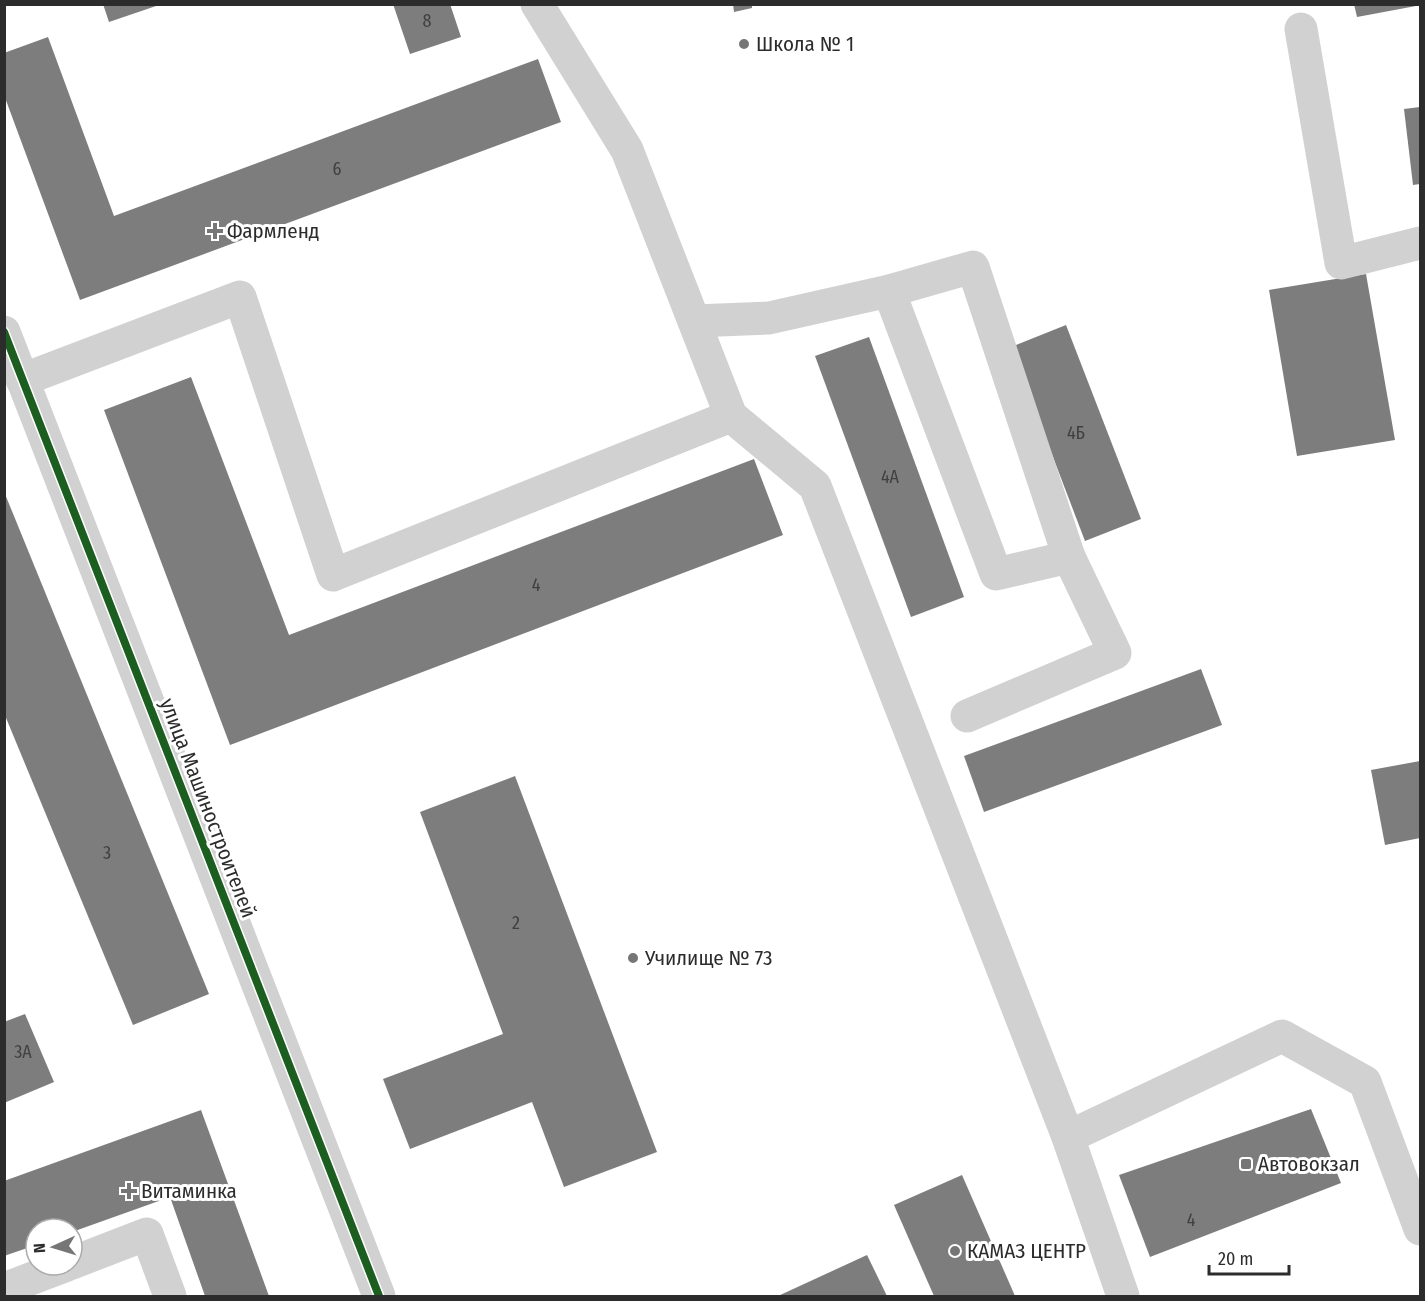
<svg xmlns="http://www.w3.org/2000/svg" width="1425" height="1301" font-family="'Fira Sans Condensed',sans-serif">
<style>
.building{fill:#7d7d7d}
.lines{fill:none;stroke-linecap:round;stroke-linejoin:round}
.minor{stroke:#d1d1d1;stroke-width:33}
.cycleway-casing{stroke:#fff;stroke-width:11}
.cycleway{stroke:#1b5e20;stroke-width:8}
.poi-dot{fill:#767676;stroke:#fff;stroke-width:2}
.labels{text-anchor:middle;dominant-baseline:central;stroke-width:6;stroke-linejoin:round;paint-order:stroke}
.number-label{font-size:18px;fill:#404040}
.poi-label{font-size:21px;fill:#2c2c2c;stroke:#fff;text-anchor:start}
.street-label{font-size:21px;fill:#2c2c2c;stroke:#fff}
</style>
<rect width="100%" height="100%" fill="#fff"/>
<g class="building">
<polygon points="103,4 159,4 159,5 109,22"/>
<polygon points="393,4 450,4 461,37 410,54"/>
<polygon points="733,4 752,4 752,8 734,12"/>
<polygon points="1354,4 1416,4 1416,6 1357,17"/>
<polygon points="48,37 114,216 538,59 561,122 80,300 4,95 4,53"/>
<polygon points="1420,107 1420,184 1413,185 1404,109"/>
<polygon points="1366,274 1395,440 1297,456 1269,290"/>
<polygon points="1066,325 1141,519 1085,541 1011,347"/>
<polygon points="869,337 964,597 911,617 815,356"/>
<polygon points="191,377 289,635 754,459 783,535 230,745 104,410"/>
<polygon points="5,494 209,994 133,1025 4,713"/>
<polygon points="1201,669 1222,725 984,812 964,756"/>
<polygon points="1420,761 1420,838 1385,845 1371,770"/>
<polygon points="515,776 657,1152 564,1187 532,1102 410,1149 383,1079 503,1034 420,812"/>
<polygon points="25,1014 54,1082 4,1103 4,1022"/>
<polygon points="1311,1109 1341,1183 1150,1257 1119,1175"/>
<polygon points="201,1110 269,1296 205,1296 170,1197 72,1232 72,1229 36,1229 36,1245 4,1256 4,1181"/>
<polygon points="962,1175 1015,1296 934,1296 894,1205"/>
<polygon points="867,1255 887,1296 778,1296"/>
</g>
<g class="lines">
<g class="minor">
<polyline points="537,4 627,150 731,416 815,486 1068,1137 1123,1296"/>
<polyline points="1301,29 1341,263 1420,243"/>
<polyline points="889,291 973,267 1069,557"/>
<polyline points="694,321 769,318 889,291 996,574 1069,557 1115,653 967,716"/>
<polyline points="4,332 379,1296"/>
<polyline points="22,380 240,297 333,575 731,416"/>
<polyline points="1068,1137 1282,1036 1365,1082 1420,1229"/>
<polyline points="72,1263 147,1234 170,1296"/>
<polyline points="4,1289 67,1265"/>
</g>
<g class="cycleway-casing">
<polyline id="cycleway" points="4,332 379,1296"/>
</g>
<use href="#cycleway" class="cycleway"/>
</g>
<g class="poi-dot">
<circle cx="744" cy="44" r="6"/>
<path d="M212 222h6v6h6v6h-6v6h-6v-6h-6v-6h6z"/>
<circle cx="633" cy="958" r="6"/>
<rect x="1240" y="1158" width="12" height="12" rx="3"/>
<path d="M126 1182h6v6h6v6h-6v6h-6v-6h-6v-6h6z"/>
<circle cx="955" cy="1251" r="6"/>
</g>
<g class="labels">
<g class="number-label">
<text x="427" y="21">8</text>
<text x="337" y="169">6</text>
<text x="1076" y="433">4Б</text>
<text x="890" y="477">4А</text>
<text x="536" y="585">4</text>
<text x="107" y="853">3</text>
<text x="516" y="923">2</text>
<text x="23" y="1052">3А</text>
<text x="1191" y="1220">4</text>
</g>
<g class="poi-label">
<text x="756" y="44">Школа № 1</text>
<text x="227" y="231">Фармленд</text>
<text x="645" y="958">Училище № 73</text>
<text x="1258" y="1164">Автовокзал</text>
<text x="141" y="1191">Витаминка</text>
<text x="967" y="1251">КАМАЗ ЦЕНТР</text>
</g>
<g class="street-label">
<text transform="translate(208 808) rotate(69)">улица Машиностроителей</text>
</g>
</g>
<rect width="1425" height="1301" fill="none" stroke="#2c2c2c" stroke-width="12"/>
<g transform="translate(54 1247) rotate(266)"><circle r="28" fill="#ffffff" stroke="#ababab" stroke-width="1.5"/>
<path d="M0-4.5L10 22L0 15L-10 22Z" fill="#767676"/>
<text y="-9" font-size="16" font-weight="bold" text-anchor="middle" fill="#2c2c2c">N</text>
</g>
<path d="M1209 1265v9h80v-9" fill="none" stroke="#2c2c2c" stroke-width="3"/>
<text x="1218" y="1265" font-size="18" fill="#2c2c2c" stroke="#ffffff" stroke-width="4.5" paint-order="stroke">20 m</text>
</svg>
